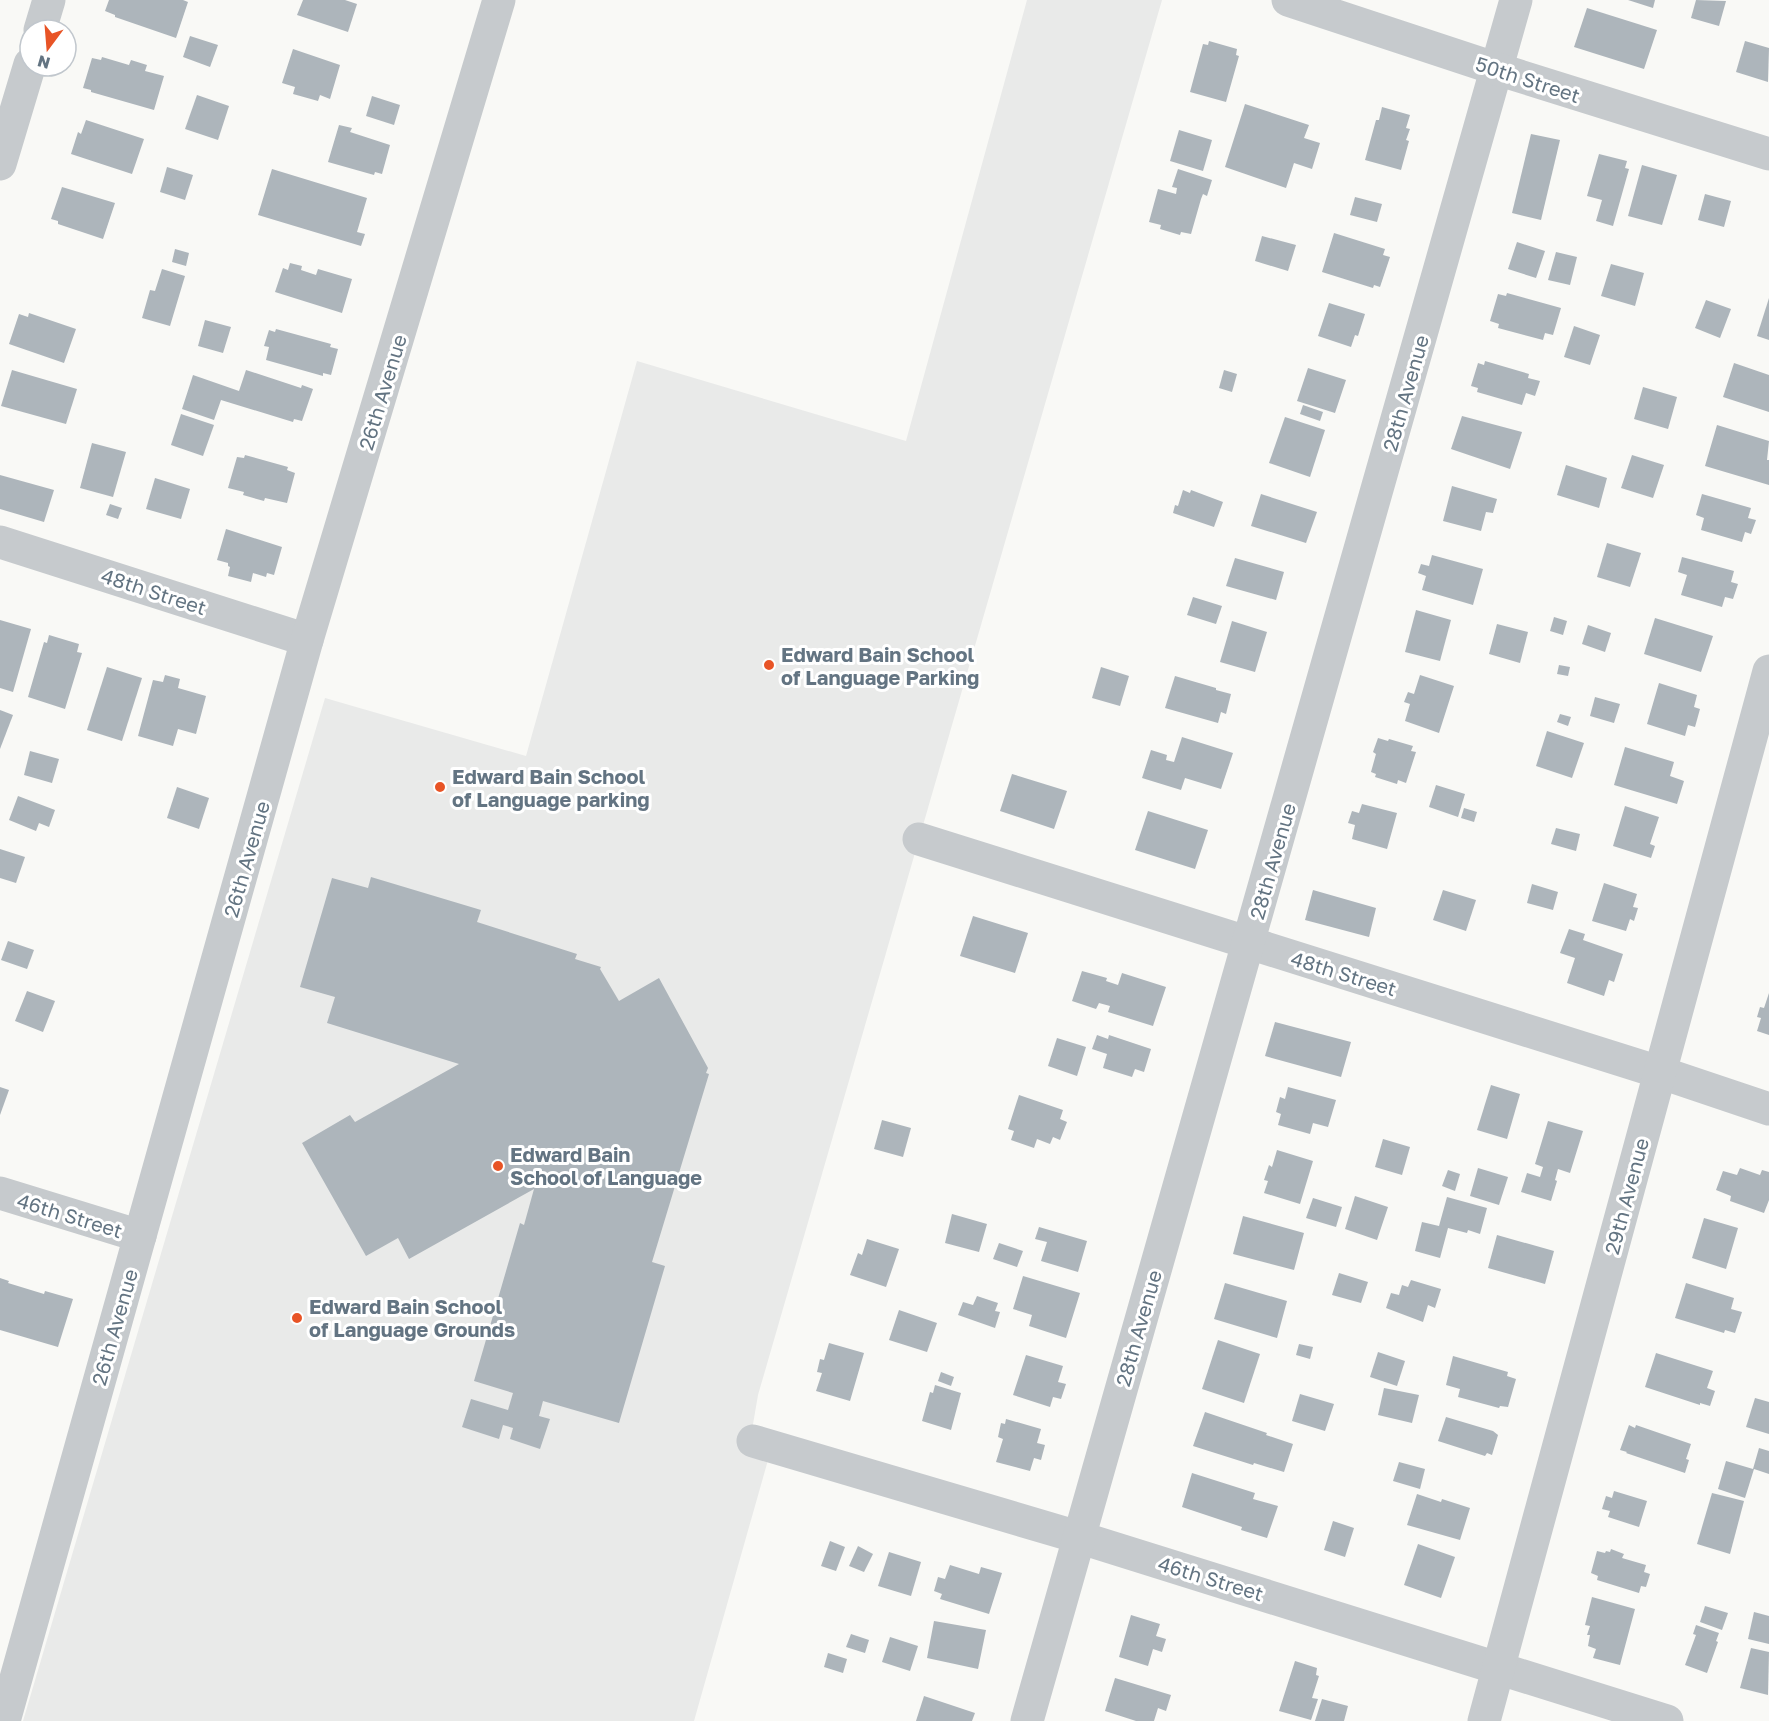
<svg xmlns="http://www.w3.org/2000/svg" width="1769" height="1721" font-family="'Golos Text',sans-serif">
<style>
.built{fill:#e9eae9}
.building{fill:#adb5bb}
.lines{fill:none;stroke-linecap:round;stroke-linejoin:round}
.minor{stroke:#c6cacd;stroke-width:33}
.tertiary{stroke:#c6cacd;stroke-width:33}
.poi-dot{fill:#e85426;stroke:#fff;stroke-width:2}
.labels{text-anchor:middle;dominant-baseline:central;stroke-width:6;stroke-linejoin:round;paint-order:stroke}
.street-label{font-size:20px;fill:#637482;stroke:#fff}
.poi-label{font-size:20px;font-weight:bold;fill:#637482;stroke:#fff;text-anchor:start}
</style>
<rect width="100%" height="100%" fill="#f9f9f6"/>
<polygon class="built" points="1027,0 1162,0 758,1395 752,1430 770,1453 694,1721 23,1721 325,698 526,756 637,361 906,441"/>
<g class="building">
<polygon points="109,0 183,0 188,2 176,38 115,17 115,15 105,11"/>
<polygon points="303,0 345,0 357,4 348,32 297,15"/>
<polygon points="1628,0 1655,0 1653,8"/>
<polygon points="1696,0 1726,1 1719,26 1691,18"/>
<polygon points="1587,8 1657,30 1644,69 1574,47"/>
<polygon points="190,36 218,45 210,67 183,57"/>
<polygon points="1209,41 1237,49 1236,55 1239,56 1226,102 1190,92 1203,44 1208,45"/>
<polygon points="1745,41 1769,48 1768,82 1736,72"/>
<polygon points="293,49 340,65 330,99 320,95 318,101 293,94 295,87 282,83"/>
<polygon points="102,57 129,65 131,60 147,65 145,71 164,76 154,110 91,92 91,90 83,88 92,58 101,60"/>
<polygon points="197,95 229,106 218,140 185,129"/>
<polygon points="372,96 400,105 394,125 366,116"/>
<polygon points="1245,104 1309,125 1304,138 1320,143 1312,169 1294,163 1286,188 1225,167"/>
<polygon points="1382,107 1410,115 1406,128 1410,129 1406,140 1409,141 1401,170 1365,160 1376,120 1379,120"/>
<polygon points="86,120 144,139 132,174 71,154 78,132 81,134"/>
<polygon points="339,125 352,128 350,132 390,145 382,174 375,172 374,175 328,162"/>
<polygon points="1179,130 1212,140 1203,171 1170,161"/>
<polygon points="1531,134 1560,140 1541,220 1512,213"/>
<polygon points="1599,154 1627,161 1625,168 1629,169 1613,226 1596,221 1602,200 1587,196"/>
<polygon points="1642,165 1677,175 1662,225 1628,216"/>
<polygon points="167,167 193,175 185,200 160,192"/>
<polygon points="272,169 367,198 357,232 365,234 361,246 258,215"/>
<polygon points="1178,169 1212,180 1207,196 1203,194 1201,199 1191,234 1181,232 1180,235 1160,229 1161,225 1149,222 1158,189 1176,194 1177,188 1172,187"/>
<polygon points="62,187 115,203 103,239 58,224 58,221 51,219"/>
<polygon points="1705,194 1731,201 1724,227 1698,220"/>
<polygon points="1355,197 1382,204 1377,222 1350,215"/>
<polygon points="1334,233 1385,249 1383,255 1390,257 1380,287 1374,285 1373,288 1322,272"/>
<polygon points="1262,236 1296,245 1288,271 1255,261"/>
<polygon points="1517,242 1545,251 1536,278 1508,269"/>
<polygon points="175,249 189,253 186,266 172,262"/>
<polygon points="1556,252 1577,257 1570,285 1548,280"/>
<polygon points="290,263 302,266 301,270 316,275 318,269 352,279 342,313 275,292 283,268 288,270"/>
<polygon points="1611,264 1644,273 1635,306 1601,296"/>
<polygon points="162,269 185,276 170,326 142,318 150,290 155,291"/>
<polygon points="1507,293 1561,308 1553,335 1545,333 1543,340 1498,328 1499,324 1490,321 1498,294 1506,296"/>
<polygon points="1769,298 1769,340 1757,336"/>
<polygon points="1706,300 1731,309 1720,338 1695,328"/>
<polygon points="1329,303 1365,314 1358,336 1355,335 1351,347 1318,336"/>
<polygon points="29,313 76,329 64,363 9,344 19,314 28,317"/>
<polygon points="205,320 231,327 223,353 198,346"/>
<polygon points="1574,326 1600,335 1590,365 1564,357"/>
<polygon points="276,329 331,344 330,347 338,349 331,375 323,373 323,376 266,360 269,347 264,346 269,330 275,332"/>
<polygon points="1485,361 1529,374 1528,378 1540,381 1535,396 1526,393 1522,405 1477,392 1478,388 1471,386 1478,363 1484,365"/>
<polygon points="1734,363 1769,375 1769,412 1723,397"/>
<polygon points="1308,368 1346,380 1335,413 1297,401"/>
<polygon points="12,370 77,389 66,424 1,406"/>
<polygon points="246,370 301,388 302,385 313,389 302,421 294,419 293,422 221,400 214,420 182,409 193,375 239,391"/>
<polygon points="1224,370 1237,374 1232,392 1219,388"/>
<polygon points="1643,387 1677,397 1668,429 1634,419"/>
<polygon points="1303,405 1323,412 1320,421 1300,414"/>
<polygon points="181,414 214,425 203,456 171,445"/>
<polygon points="1462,416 1522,432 1510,469 1451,449"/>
<polygon points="1285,417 1325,430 1310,477 1269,463"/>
<polygon points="1717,425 1769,441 1767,460 1769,460 1769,485 1705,466"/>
<polygon points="92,443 126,452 113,497 80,488"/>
<polygon points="245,455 288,467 287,470 295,473 287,503 265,498 264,501 243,495 244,492 228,488 237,457 244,458"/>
<polygon points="1632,455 1664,465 1653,498 1621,488"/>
<polygon points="1566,465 1607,478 1599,508 1557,495"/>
<polygon points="0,475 54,490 44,522 0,509"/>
<polygon points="155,478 190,489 181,519 146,509"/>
<polygon points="1452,486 1497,499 1493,513 1486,512 1481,531 1443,521"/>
<polygon points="1183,490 1190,493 1191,490 1223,502 1214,527 1173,513 1175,505 1178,506"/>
<polygon points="1261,494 1317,512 1306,543 1251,526"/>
<polygon points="1702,494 1751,508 1748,518 1756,520 1751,534 1745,532 1742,542 1701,530 1704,518 1696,515"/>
<polygon points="110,504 122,508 118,519 106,515"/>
<polygon points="226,529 282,547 274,575 267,573 266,577 253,573 251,582 228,576 230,567 228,566 228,563 217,560"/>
<polygon points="1607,543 1641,553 1630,587 1597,577"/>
<polygon points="1432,555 1483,569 1473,605 1422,590 1426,576 1418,573 1421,564 1429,566"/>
<polygon points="1682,557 1734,571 1731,582 1738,584 1733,599 1725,597 1722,607 1681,595 1687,575 1678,572"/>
<polygon points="1235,558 1284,572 1276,600 1226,586"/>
<polygon points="1193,597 1222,606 1216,624 1187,615"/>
<polygon points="1416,610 1451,620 1440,661 1405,652"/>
<polygon points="1554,617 1567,621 1563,635 1550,631"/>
<polygon points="1655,618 1713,636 1701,672 1644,654"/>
<polygon points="0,620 31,629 13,692 0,688"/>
<polygon points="1232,621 1267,632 1255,672 1220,662"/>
<polygon points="1497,624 1528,632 1520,663 1489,654"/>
<polygon points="1588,625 1611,633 1605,652 1582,644"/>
<polygon points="49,635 79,644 77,652 82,653 65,709 28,697 44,642 47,643"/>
<polygon points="1559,665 1570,667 1568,676 1557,674"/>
<polygon points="107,667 142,678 122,741 87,730"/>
<polygon points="1101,667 1129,676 1120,706 1092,698"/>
<polygon points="165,675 180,679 178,688 206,696 196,734 178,729 173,746 138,736 153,680 163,682"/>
<polygon points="1420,675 1454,686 1439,733 1405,721 1410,704 1404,702 1408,692 1414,694"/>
<polygon points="1175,676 1216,688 1216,690 1231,694 1226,714 1221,712 1218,723 1165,708"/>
<polygon points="1659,683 1697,695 1694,707 1700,709 1695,727 1688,725 1685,736 1647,724"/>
<polygon points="1595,697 1620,704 1614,723 1590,716"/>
<polygon points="0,710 13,715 0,749"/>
<polygon points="1560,714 1571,717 1568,726 1557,722"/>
<polygon points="1547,731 1584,743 1572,778 1536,766"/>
<polygon points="1182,737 1233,753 1221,789 1185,778 1181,790 1142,778 1151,750 1167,755 1166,760 1174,762"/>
<polygon points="1378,738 1388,741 1389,739 1413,746 1411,751 1416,752 1406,783 1398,780 1397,784 1375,777 1376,774 1371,772 1376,754 1373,752"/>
<polygon points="1625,747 1674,762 1670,776 1684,781 1677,804 1614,785"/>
<polygon points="30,751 59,759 52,783 24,775"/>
<polygon points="1012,774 1067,791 1054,829 1000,811"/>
<polygon points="1436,785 1465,794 1458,817 1429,807"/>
<polygon points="177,787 209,798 199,829 167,818"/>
<polygon points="18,796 55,810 49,827 39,823 36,831 9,820"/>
<polygon points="1362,804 1397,813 1387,849 1352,839 1355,825 1348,823 1352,811 1359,813"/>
<polygon points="1625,806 1659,817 1650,844 1655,846 1651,858 1613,846"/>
<polygon points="1464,808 1477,812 1474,822 1461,818"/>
<polygon points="1148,811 1208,830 1195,869 1135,850"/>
<polygon points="1556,828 1580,834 1576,851 1551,844"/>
<polygon points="0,849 25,857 16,883 0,878"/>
<polygon points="371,877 481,910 477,922 577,954 575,959 601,967 600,969 619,1001 659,978 708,1068 706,1073 709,1074 652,1262 665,1266 619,1423 543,1401 539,1416 550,1419 540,1449 510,1439 513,1428 503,1425 499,1439 462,1427 471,1399 508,1410 513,1393 474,1381 520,1223 524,1225 534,1189 409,1259 398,1238 366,1256 302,1143 350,1115 355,1122 459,1064 327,1023 335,997 300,987 332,878 368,888"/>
<polygon points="1604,883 1637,894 1633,907 1638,908 1634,921 1630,919 1626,931 1592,921"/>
<polygon points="1532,884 1558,892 1553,910 1527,903"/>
<polygon points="1313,890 1376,908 1369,937 1305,920"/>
<polygon points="1443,890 1476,900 1466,931 1433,920"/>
<polygon points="973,916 1028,933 1015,973 960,956"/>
<polygon points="1569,929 1585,934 1583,940 1623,954 1614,982 1609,980 1604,996 1567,983 1575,958 1560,953"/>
<polygon points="8,941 34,950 27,969 1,960"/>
<polygon points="1082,971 1107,978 1106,981 1118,985 1122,973 1166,987 1153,1026 1108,1012 1110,1006 1099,1003 1096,1009 1072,1001"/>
<polygon points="27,991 55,1001 43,1032 15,1021"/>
<polygon points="1769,993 1769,1035 1757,1031 1761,1018 1757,1017 1760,1007 1764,1008"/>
<polygon points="1275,1022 1351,1042 1341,1077 1265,1056"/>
<polygon points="1097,1035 1108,1039 1109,1035 1151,1049 1144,1072 1135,1069 1132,1077 1103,1068 1107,1054 1092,1049"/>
<polygon points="1057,1038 1086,1047 1077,1076 1048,1066"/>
<polygon points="1491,1085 1520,1094 1507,1139 1477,1130"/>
<polygon points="0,1087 9,1090 0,1115"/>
<polygon points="1288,1087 1336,1100 1328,1127 1313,1123 1310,1134 1278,1125 1281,1114 1276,1112 1280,1097 1285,1099"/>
<polygon points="1019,1095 1063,1110 1060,1119 1067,1122 1060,1140 1053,1137 1050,1144 1037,1139 1034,1148 1011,1140 1014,1131 1008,1129"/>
<polygon points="882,1120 911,1128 903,1157 874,1149"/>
<polygon points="1548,1121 1583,1131 1570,1173 1558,1169 1555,1180 1557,1181 1551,1201 1521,1192 1527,1173 1540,1177 1543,1167 1535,1164"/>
<polygon points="1383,1139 1410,1147 1402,1175 1375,1167"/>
<polygon points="1277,1150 1313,1161 1300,1204 1264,1193 1268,1181 1264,1180 1269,1165 1272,1167"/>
<polygon points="1478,1168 1508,1177 1499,1205 1470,1196"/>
<polygon points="1740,1168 1760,1175 1762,1170 1769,1172 1769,1200 1764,1213 1730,1201 1731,1196 1716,1190 1723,1171 1737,1175"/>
<polygon points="1448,1170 1460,1174 1455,1191 1442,1186"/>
<polygon points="1355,1196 1388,1207 1377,1240 1345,1229"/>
<polygon points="1447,1197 1487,1208 1480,1234 1468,1230 1467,1233 1448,1228 1440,1258 1415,1251 1422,1222 1439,1226"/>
<polygon points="1313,1198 1342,1207 1336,1227 1306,1218"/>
<polygon points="952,1214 987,1224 979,1252 945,1243"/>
<polygon points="1243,1216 1304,1233 1294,1270 1233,1254"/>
<polygon points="1704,1218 1738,1228 1726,1269 1692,1258"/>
<polygon points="1039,1227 1087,1241 1078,1272 1041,1261 1047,1242 1035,1239"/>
<polygon points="1497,1235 1554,1251 1545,1284 1488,1268"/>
<polygon points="867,1239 899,1249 886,1287 850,1275 858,1253 862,1255"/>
<polygon points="999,1243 1023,1251 1017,1267 993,1259"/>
<polygon points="1339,1273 1368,1282 1361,1303 1332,1295"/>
<polygon points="1023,1276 1080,1293 1066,1338 1029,1326 1032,1315 1013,1309"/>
<polygon points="0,1278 9,1281 8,1283 44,1294 45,1291 73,1299 58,1347 0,1330"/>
<polygon points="1411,1280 1441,1289 1435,1308 1428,1305 1423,1322 1386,1308 1391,1293 1399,1295 1402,1285 1408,1287"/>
<polygon points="1225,1283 1287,1301 1277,1338 1214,1319"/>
<polygon points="1686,1283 1734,1298 1731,1309 1742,1312 1735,1333 1725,1330 1724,1333 1675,1318"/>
<polygon points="977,1296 998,1303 995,1311 1000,1312 995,1328 958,1315 963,1302 973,1305"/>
<polygon points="899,1310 937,1323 927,1352 889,1340"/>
<polygon points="1218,1340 1260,1354 1244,1403 1202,1389"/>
<polygon points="829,1343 864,1353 850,1401 816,1391 822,1373 817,1372 820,1359 824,1360"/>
<polygon points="1299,1344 1313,1347 1310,1359 1296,1355"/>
<polygon points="1378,1352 1405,1361 1397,1386 1370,1377"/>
<polygon points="1656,1353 1713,1371 1707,1388 1715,1391 1710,1406 1700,1403 1700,1405 1645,1387"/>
<polygon points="1026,1355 1063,1366 1058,1382 1066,1384 1061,1399 1053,1397 1050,1407 1013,1395"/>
<polygon points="1453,1356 1508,1372 1507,1376 1516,1379 1508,1407 1500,1406 1499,1408 1458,1397 1460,1389 1446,1385"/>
<polygon points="941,1372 954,1377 951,1386 938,1381"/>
<polygon points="935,1385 961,1393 951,1430 922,1421 930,1392 933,1393"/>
<polygon points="1384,1388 1419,1395 1412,1423 1378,1415"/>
<polygon points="1300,1394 1334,1404 1325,1431 1292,1421"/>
<polygon points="1755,1398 1769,1402 1769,1434 1746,1427"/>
<polygon points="1205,1412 1267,1433 1266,1435 1293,1444 1284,1472 1254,1463 1253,1465 1193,1446"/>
<polygon points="1446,1417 1493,1431 1498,1435 1492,1455 1487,1453 1485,1456 1438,1441"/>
<polygon points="1006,1419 1041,1429 1037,1443 1045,1445 1041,1460 1034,1458 1030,1471 996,1462 1003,1439 998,1437 1001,1423 1005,1424"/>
<polygon points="1629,1425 1635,1428 1636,1425 1691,1444 1686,1459 1689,1460 1685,1473 1626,1453 1627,1452 1620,1450"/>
<polygon points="1759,1448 1769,1451 1769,1474 1754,1469 1745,1498 1718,1489 1726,1461 1753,1469"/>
<polygon points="1399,1462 1425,1469 1420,1489 1393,1481"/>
<polygon points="1192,1473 1255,1493 1253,1499 1278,1506 1267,1538 1241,1530 1242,1527 1182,1507"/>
<polygon points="1614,1491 1647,1501 1639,1527 1608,1517 1610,1511 1602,1509 1606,1496 1612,1498"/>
<polygon points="1712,1493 1744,1501 1730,1554 1697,1544"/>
<polygon points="1417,1494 1441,1502 1442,1499 1470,1508 1460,1540 1407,1525"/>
<polygon points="1333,1521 1354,1528 1345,1557 1324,1550"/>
<polygon points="830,1541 845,1547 836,1571 821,1566"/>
<polygon points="1418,1544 1455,1557 1441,1598 1404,1585"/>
<polygon points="858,1546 873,1554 864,1572 849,1566"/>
<polygon points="1611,1549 1624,1554 1622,1558 1646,1565 1644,1572 1650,1574 1646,1587 1641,1586 1639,1593 1597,1580 1598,1576 1591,1573 1597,1551 1605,1553 1606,1551 1610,1552"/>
<polygon points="889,1552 921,1562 911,1596 878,1586"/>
<polygon points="950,1565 979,1574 981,1567 1002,1573 989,1614 940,1599 942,1594 934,1591 938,1577 945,1579"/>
<polygon points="1592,1597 1635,1609 1620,1665 1593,1658 1596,1649 1588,1646 1590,1635 1587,1635 1590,1626 1585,1625"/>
<polygon points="1705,1606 1728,1613 1722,1630 1700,1622"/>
<polygon points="1754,1612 1769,1616 1769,1644 1748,1639"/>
<polygon points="1131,1615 1160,1624 1156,1636 1166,1639 1162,1652 1153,1649 1148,1666 1119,1657"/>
<polygon points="934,1621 986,1630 978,1669 927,1658"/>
<polygon points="1696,1625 1719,1633 1716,1641 1718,1642 1707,1673 1685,1665 1696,1635 1693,1634"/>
<polygon points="851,1634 869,1640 865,1653 846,1647"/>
<polygon points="890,1637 918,1646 910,1671 882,1662"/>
<polygon points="1751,1648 1769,1652 1768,1695 1740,1688"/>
<polygon points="828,1653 847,1659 843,1673 824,1667"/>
<polygon points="1295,1661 1317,1668 1316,1675 1319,1676 1312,1698 1318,1699 1311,1720 1279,1711"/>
<polygon points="1115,1678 1171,1695 1166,1711 1158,1708 1154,1721 1136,1721 1105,1711"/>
<polygon points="924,1696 975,1713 972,1721 916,1721"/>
<polygon points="1322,1699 1348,1706 1344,1721 1315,1721"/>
</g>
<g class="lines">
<g class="minor">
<polyline points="40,30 49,0"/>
<polyline points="0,164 30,64"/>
<polyline points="0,542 307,640"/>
<polyline points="919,839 1659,1072 1769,1109"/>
<polyline points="0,1193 140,1236"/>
<polyline points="753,1441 1078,1537 1667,1721"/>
<polyline points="4,1721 307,640 499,0"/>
<polyline points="1027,1721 1516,0"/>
<polyline points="1484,1721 1769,671"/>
</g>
<polyline class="tertiary" points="1288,0 1497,69 1769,154"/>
</g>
<g class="poi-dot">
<circle cx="769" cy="665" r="6"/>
<circle cx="440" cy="787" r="6"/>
<circle cx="498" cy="1166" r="6"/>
<circle cx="297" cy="1318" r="6"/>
</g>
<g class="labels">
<g class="street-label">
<text transform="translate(1528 79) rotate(18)">50th Street</text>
<text transform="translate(382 392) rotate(-73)">26th Avenue</text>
<text transform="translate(1405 393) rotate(-74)">28th Avenue</text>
<text transform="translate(154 591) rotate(18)">48th Street</text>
<text transform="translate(246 859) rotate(-74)">26th Avenue</text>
<text transform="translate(1272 861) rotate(-74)">28th Avenue</text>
<text transform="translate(1344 973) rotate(17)">48th Street</text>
<text transform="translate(1626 1196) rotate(-75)">29th Avenue</text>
<text transform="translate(70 1215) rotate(17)">46th Street</text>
<text transform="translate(114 1327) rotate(-74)">26th Avenue</text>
<text transform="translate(1138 1328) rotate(-74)">28th Avenue</text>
<text transform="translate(1211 1578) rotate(17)">46th Street</text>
</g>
<g class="poi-label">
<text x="781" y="654">Edward Bain School<tspan x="781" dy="23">of Language Parking</tspan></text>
<text x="452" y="776">Edward Bain School<tspan x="452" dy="23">of Language parking</tspan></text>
<text x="510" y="1154">Edward Bain<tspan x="510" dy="23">School of Language</tspan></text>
<text x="309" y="1306">Edward Bain School<tspan x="309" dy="23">of Language Grounds</tspan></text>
</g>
</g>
<g transform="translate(48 48) rotate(196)"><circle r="28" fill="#ffffff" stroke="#c1c7cd" stroke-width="1.5"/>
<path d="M0-4.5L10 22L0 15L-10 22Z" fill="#e85426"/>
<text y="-9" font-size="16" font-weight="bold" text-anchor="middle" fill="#637482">N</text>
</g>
</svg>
